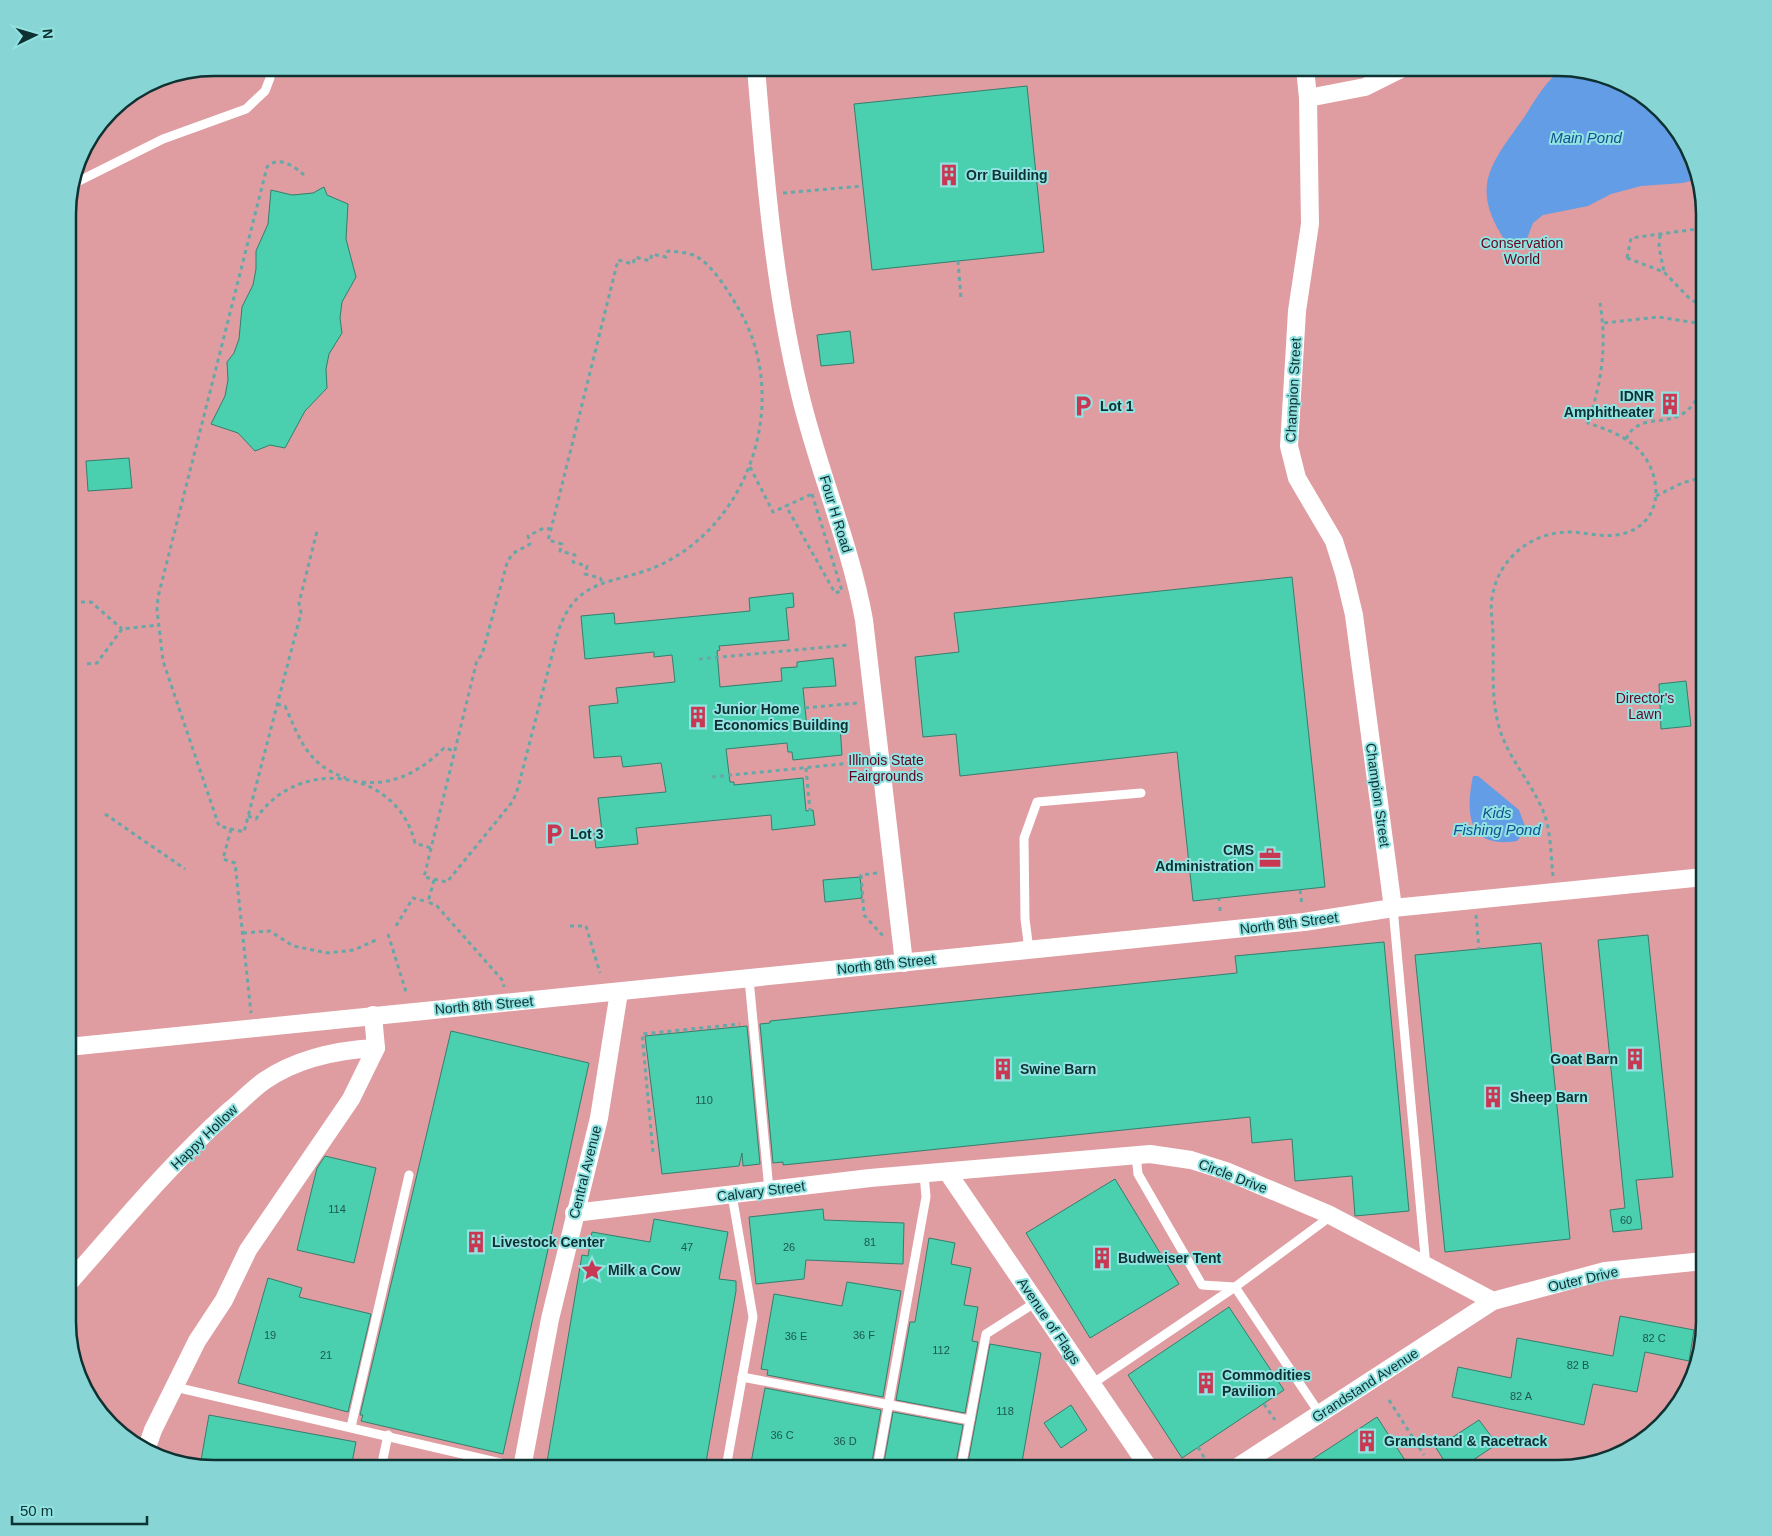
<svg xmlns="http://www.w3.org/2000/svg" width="1772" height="1536" font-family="Helvetica,sans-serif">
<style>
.green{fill:#df9ca1}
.water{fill:#629de5}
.building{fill:#4acfaf;stroke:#347f6d}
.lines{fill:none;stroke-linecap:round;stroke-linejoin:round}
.path{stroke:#66a8a8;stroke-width:3;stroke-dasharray:4 4;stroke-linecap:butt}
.service{stroke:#fff;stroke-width:9}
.minor{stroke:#fff;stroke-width:18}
.labels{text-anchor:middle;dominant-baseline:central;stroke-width:4;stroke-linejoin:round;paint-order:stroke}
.number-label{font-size:11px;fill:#1d5850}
.poi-label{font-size:14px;font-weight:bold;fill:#0e3131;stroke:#91e3e2;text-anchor:start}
.park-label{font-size:14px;fill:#63061f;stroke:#91e3e2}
.street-label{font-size:14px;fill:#0e3131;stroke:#91e3e2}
.water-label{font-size:15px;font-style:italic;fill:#145091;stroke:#91e3e2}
.rim{fill:none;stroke:#0e3131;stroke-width:2.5}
</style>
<rect width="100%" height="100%" fill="#91e3e2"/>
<polygon class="green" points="215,68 1558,68 1613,79 1655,104 1693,158 1704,215 1704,1322 1693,1377 1668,1419 1614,1457 1557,1468 214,1468 159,1457 117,1432 83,1386 68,1331 68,205 83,150 117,104 159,79"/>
<g class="water">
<path d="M1563 69 1613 79 1655 104 1693 158 1697 179 1683 183 1641 186 1611 194 1588 206 1543 215 1533 223 1525 244 1506 242C1468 186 1492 163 1525 116 1535 100 1547 79 1563 69Z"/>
<path d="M1473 776H1478L1519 810 1526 829 1517 841C1468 849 1465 815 1473 776Z"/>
</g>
<g class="building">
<polygon points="1027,86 1044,252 872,270 854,104"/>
<polygon points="324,187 327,195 348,204 346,239 356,277 342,302 340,318 342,333 329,354 326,369 327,388 305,411 285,448 270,445 255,451 238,433 211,424 225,396 228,380 227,362 234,353 239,339 242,307 253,285 256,269 256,251 268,224 271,190 292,195 303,194 313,193"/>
<polygon points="850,331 854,363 821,366 817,335"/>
<polygon points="129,458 132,488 88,491 86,461"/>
<polygon points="1292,577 1325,887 1193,901 1177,752 960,776 956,734 923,737 915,657 959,652 954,613"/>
<polygon points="793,593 794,607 786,608 789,640 719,646 720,650 717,651 720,687 782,681 781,668 797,667 797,662 833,658 836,686 803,688 807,728 840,726 842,755 793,760 792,752 788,752 787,743 726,749 730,782 734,782 734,785 803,778 806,811 813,810 815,825 772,830 771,815 636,828 638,844 596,848 594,833 602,832 598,798 666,792 661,763 623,767 621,756 594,758 589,706 618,703 616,688 675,682 672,655 654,657 654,652 585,659 581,616 614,613 615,624 750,611 749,598"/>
<polygon points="1686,681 1691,726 1661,729 1659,684"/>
<polygon points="860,877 862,898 825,902 823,880"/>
<polygon points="1648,935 1673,1177 1636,1180 1642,1229 1613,1232 1610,1210 1625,1208 1598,940"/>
<polygon points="1384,942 1409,1211 1355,1216 1352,1176 1295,1181 1292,1139 1252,1143 1250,1117 783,1165 783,1162 773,1163 760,1024 770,1023 770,1021 1237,973 1235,956"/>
<polygon points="1541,943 1570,1239 1445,1252 1415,955"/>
<polygon points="747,1026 760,1164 743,1166 742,1153 739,1166 662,1174 645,1036"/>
<polygon points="451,1031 589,1063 503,1454 361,1421 363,1415 360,1415"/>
<polygon points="325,1156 376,1168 354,1263 297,1250 317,1168"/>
<polygon points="1115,1179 1179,1284 1090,1338 1026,1233"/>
<polygon points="823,1209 824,1220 904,1223 903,1264 806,1260 804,1279 756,1284 749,1217"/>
<polygon points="654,1219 728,1232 719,1279 736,1281 736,1291 705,1468 546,1468 582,1255 588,1256 592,1232 650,1242"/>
<polygon points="929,1238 955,1243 951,1264 971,1268 964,1305 978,1307 972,1341 978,1342 965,1413 896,1400 910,1322 915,1322"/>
<polygon points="268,1278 302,1288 299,1297 371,1314 348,1412 238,1383"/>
<polygon points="847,1282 901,1291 883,1397 767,1375 768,1370 761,1369 774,1294 842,1306"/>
<polygon points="1229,1307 1284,1390 1182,1458 1128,1375"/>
<polygon points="1620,1316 1694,1330 1689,1361 1645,1352 1637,1392 1593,1384 1584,1425 1452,1397 1458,1367 1511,1378 1517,1338 1613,1356"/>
<polygon points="990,1344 1041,1353 1021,1468 967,1468"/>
<polygon points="765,1388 881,1410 871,1468 750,1468"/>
<polygon points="1071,1405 1087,1430 1061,1448 1044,1423"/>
<polygon points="893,1412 963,1425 955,1468 883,1468"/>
<polygon points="209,1415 356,1442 351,1468 214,1468 200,1466"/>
<polygon points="1377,1417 1410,1468 1299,1468"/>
<polygon points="1479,1420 1497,1444 1461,1468 1449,1468 1436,1448"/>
</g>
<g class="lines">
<g class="path">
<polyline points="1684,164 1694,161"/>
<path d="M304 175C294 166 278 155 267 167L158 597 157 610 163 661 219 826 244 832 301 613 299 603 317 531"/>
<polyline points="783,193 863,186"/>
<polyline points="1660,235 1659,247 1664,272"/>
<polyline points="1627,258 1631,238 1704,228"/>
<polyline points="1627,258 1664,272 1690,299 1704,307"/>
<polyline points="958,261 961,299"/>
<polyline points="1604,323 1658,317 1704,324"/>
<path d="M1626 439C1641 407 1677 435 1697 398L1704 397"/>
<polyline points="750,467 773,512 786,506"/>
<polygon points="812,494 842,591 835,593 786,506"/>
<polyline points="1656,496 1682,483 1704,477"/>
<path d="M551 529 544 528 528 536 530 544 512 554 507 563 482 655 477 660 424 877 447 882 513 801 518 788 558 632C577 574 616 586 662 564 752 520 789 400 741 313 732 297 714 266 697 257 690 252 676 252 668 251L666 257 652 254 650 261 635 257 633 264 618 260 551 529 548 540 562 544 560 551 575 555 573 562 587 566 585 574 600 578 603 583"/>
<polyline points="81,602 91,602 122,629"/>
<polyline points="699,659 849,645"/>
<polyline points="87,664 97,663 122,629 158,625"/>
<path d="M277 704 285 706C300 739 307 765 346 778"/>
<polyline points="805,708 857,703"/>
<polyline points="806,768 810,811"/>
<polyline points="712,777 862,762"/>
<path d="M362 782C394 786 422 770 444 748L455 751"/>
<polyline points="105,814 185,869"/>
<path d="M248 816 256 819C297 756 397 768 415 843L431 848"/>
<polyline points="231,829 223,859 235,863 251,1013"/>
<polyline points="877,873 861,875 864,915 884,937"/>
<path d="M1553 876C1551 858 1551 837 1546 819 1537 790 1513 765 1502 736 1490 704 1494 669 1493 635 1493 623 1490 610 1492 598 1498 558 1532 531 1572 532 1592 533 1610 540 1631 531 1665 516 1661 472 1638 449 1624 435 1605 429 1588 423 1602 381 1607 346 1600 303"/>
<polyline points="434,880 428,902 437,906 503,981 504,987"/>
<polyline points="1300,890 1302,905"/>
<polyline points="1219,899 1219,901"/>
<polyline points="1220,907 1220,915"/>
<polyline points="1476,915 1479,949"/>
<polyline points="396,926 413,898 428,902"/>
<polyline points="570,926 586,926 600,973"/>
<polyline points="243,933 270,931 293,946 328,953 354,950 378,939"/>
<polyline points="388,934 407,995"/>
<polyline points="653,1152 642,1034 740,1024"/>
<polyline points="1389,1400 1424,1455"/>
<polyline points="1264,1404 1275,1420"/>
<polyline points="1198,1447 1208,1464"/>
</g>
<g class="service">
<polyline points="73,184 163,139 246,109 265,91 270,78 270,68"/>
<polyline points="1393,908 1426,1267"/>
<polyline points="1029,950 1025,919 1024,838 1037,802 1141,793"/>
<polyline points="749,979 769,1190"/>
<polyline points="1136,1155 1138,1174 1202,1285 1235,1287 1320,1414"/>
<polyline points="742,1377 970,1420"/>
<polyline points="1092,1384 1235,1287 1331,1216"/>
<polyline points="175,1387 522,1468"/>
<polyline points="351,1427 409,1175"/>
<polyline points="381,1468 388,1435"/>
<polyline points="726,1468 753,1317 732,1195"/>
<polyline points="877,1468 926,1197 924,1174"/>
<polyline points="961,1468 986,1334 1036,1302"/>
</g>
<g class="minor">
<path d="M756 68C765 177 774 287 800 394 818 470 850 543 864 620L904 963"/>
<polyline points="1305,68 1308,98 1310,224 1297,311 1289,446 1297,478 1334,541 1344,573 1354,615 1393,908"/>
<polyline points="1308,98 1365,87 1403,68"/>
<polyline points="68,1047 1304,922 1393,908 1704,877"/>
<polyline points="948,1173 1149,1468"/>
<polyline points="574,1213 870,1178 1150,1154 1191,1160 1226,1171 1328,1214 1493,1301"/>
<path d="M68 1284C120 1225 170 1164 229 1111 241 1102 251 1090 264 1081 296 1059 337 1050 376 1048"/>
<polyline points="146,1450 153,1430 197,1341 224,1300 248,1250 351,1099 376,1048 373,1015"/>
<polyline points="522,1468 550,1319 599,1118 619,992"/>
<polyline points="1236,1468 1493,1301 1605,1271 1704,1261"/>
</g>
</g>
<defs>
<g id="building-bare" transform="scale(1.725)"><path d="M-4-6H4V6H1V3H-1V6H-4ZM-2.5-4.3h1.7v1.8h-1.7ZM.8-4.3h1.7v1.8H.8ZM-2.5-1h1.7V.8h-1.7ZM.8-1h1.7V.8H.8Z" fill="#c83853" stroke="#91e3e2" stroke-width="2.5" paint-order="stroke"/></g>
<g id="parking-bare" transform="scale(1.725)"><path d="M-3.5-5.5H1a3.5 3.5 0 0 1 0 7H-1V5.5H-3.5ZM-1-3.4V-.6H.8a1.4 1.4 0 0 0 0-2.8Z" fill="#c83853" stroke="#91e3e2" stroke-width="2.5" paint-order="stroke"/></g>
<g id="office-bare" transform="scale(1.725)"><path d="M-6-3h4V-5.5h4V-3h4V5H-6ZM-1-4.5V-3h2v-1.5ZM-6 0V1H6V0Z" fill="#c83853" stroke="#91e3e2" stroke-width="2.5" paint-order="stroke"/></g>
<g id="sight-bare" transform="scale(1.725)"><path d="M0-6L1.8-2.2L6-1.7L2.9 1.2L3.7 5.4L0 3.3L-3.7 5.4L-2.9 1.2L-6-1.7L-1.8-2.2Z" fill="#c83853" stroke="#91e3e2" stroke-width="2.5" paint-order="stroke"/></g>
</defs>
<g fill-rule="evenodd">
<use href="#building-bare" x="949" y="175"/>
<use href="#building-bare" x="1670" y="404"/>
<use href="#parking-bare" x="1083" y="406"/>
<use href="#building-bare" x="698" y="717"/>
<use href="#parking-bare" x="554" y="834"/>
<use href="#office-bare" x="1270" y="858"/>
<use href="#building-bare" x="1635" y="1059"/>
<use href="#building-bare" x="1003" y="1069"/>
<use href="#building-bare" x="1493" y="1097"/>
<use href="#building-bare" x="476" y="1242"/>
<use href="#building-bare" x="1102" y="1258"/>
<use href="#sight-bare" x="592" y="1270"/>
<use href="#building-bare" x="1206" y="1383"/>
<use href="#building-bare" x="1367" y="1441"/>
</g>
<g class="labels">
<g class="number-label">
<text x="704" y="1100">110</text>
<text x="337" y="1209">114</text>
<text x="1626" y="1220">60</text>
<text x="870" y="1242">81</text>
<text x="687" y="1247">47</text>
<text x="789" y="1247">26</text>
<text x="270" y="1335">19</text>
<text x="864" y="1335">36 F</text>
<text x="796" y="1336">36 E</text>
<text x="1654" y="1338">82 C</text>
<text x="941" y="1350">112</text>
<text x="326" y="1355">21</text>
<text x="1578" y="1365">82 B</text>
<text x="1521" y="1396">82 A</text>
<text x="1005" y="1411">118</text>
<text x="782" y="1435">36 C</text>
<text x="845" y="1441">36 D</text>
</g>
<g class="poi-label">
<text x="966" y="175">Orr Building</text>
<text x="1654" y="396" text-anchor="end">IDNR<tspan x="1654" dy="16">Amphitheater</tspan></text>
<text x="1100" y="406">Lot 1</text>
<text x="714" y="709">Junior Home<tspan x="714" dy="16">Economics Building</tspan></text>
<text x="570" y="834">Lot 3</text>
<text x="1254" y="850" text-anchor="end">CMS<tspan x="1254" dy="16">Administration</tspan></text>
<text x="1618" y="1059" text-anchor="end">Goat Barn</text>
<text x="1020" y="1069">Swine Barn</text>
<text x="1510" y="1097">Sheep Barn</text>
<text x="492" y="1242">Livestock Center</text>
<text x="1118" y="1258">Budweiser Tent</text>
<text x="608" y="1270">Milk a Cow</text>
<text x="1222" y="1375">Commodities<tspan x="1222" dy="16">Pavilion</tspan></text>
<text x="1384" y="1441">Grandstand &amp; Racetrack</text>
</g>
<g class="park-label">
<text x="1522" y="243">Conservation<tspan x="1522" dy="16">World</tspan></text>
<text x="1645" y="698">Director's<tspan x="1645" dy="16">Lawn</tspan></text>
<text x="886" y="760">Illinois State<tspan x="886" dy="16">Fairgrounds</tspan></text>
</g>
<g class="street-label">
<text transform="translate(1293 390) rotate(-87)">Champion Street</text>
<text transform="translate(836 514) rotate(73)">Four H Road</text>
<text transform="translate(1378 795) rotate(82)">Champion Street</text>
<text transform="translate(1289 923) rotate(-7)">North 8th Street</text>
<text transform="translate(886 964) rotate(-6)">North 8th Street</text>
<text transform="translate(484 1005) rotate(-5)">North 8th Street</text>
<text transform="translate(204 1137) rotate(-44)">Happy Hollow</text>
<text transform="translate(585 1172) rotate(-76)">Central Avenue</text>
<text transform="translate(1233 1176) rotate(21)">Circle Drive</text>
<text transform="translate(761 1191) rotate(-7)">Calvary Street</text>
<text transform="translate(1583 1279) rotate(-13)">Outer Drive</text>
<text transform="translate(1049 1321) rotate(56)">Avenue of Flags</text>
<text transform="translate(1365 1385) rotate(-33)">Grandstand Avenue</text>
</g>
<g class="water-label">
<text x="1586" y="137">Main Pond</text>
<text x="1497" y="812">Kids<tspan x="1497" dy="17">Fishing Pond</tspan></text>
</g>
</g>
<path d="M0 0H1772V1536H0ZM214 76H1558A138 138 0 0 1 1696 214V1322A138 138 0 0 1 1558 1460H214A138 138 0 0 1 76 1322V214A138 138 0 0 1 214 76Z" fill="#87d5d4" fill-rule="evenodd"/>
<path class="rim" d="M214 76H1558A138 138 0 0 1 1696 214V1322A138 138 0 0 1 1558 1460H214A138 138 0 0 1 76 1322V214A138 138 0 0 1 214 76Z"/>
<g transform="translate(35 35) rotate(85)" stroke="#91e3e2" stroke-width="4" paint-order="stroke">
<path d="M0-4L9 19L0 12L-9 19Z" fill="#0e3131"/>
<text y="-8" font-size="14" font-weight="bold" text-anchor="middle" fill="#0e3131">N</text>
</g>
<path d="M12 1516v8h135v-8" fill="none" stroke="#0e3131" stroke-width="2.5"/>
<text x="20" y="1516" font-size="15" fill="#0e3131" stroke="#91e3e2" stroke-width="4" paint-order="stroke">50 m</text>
</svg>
